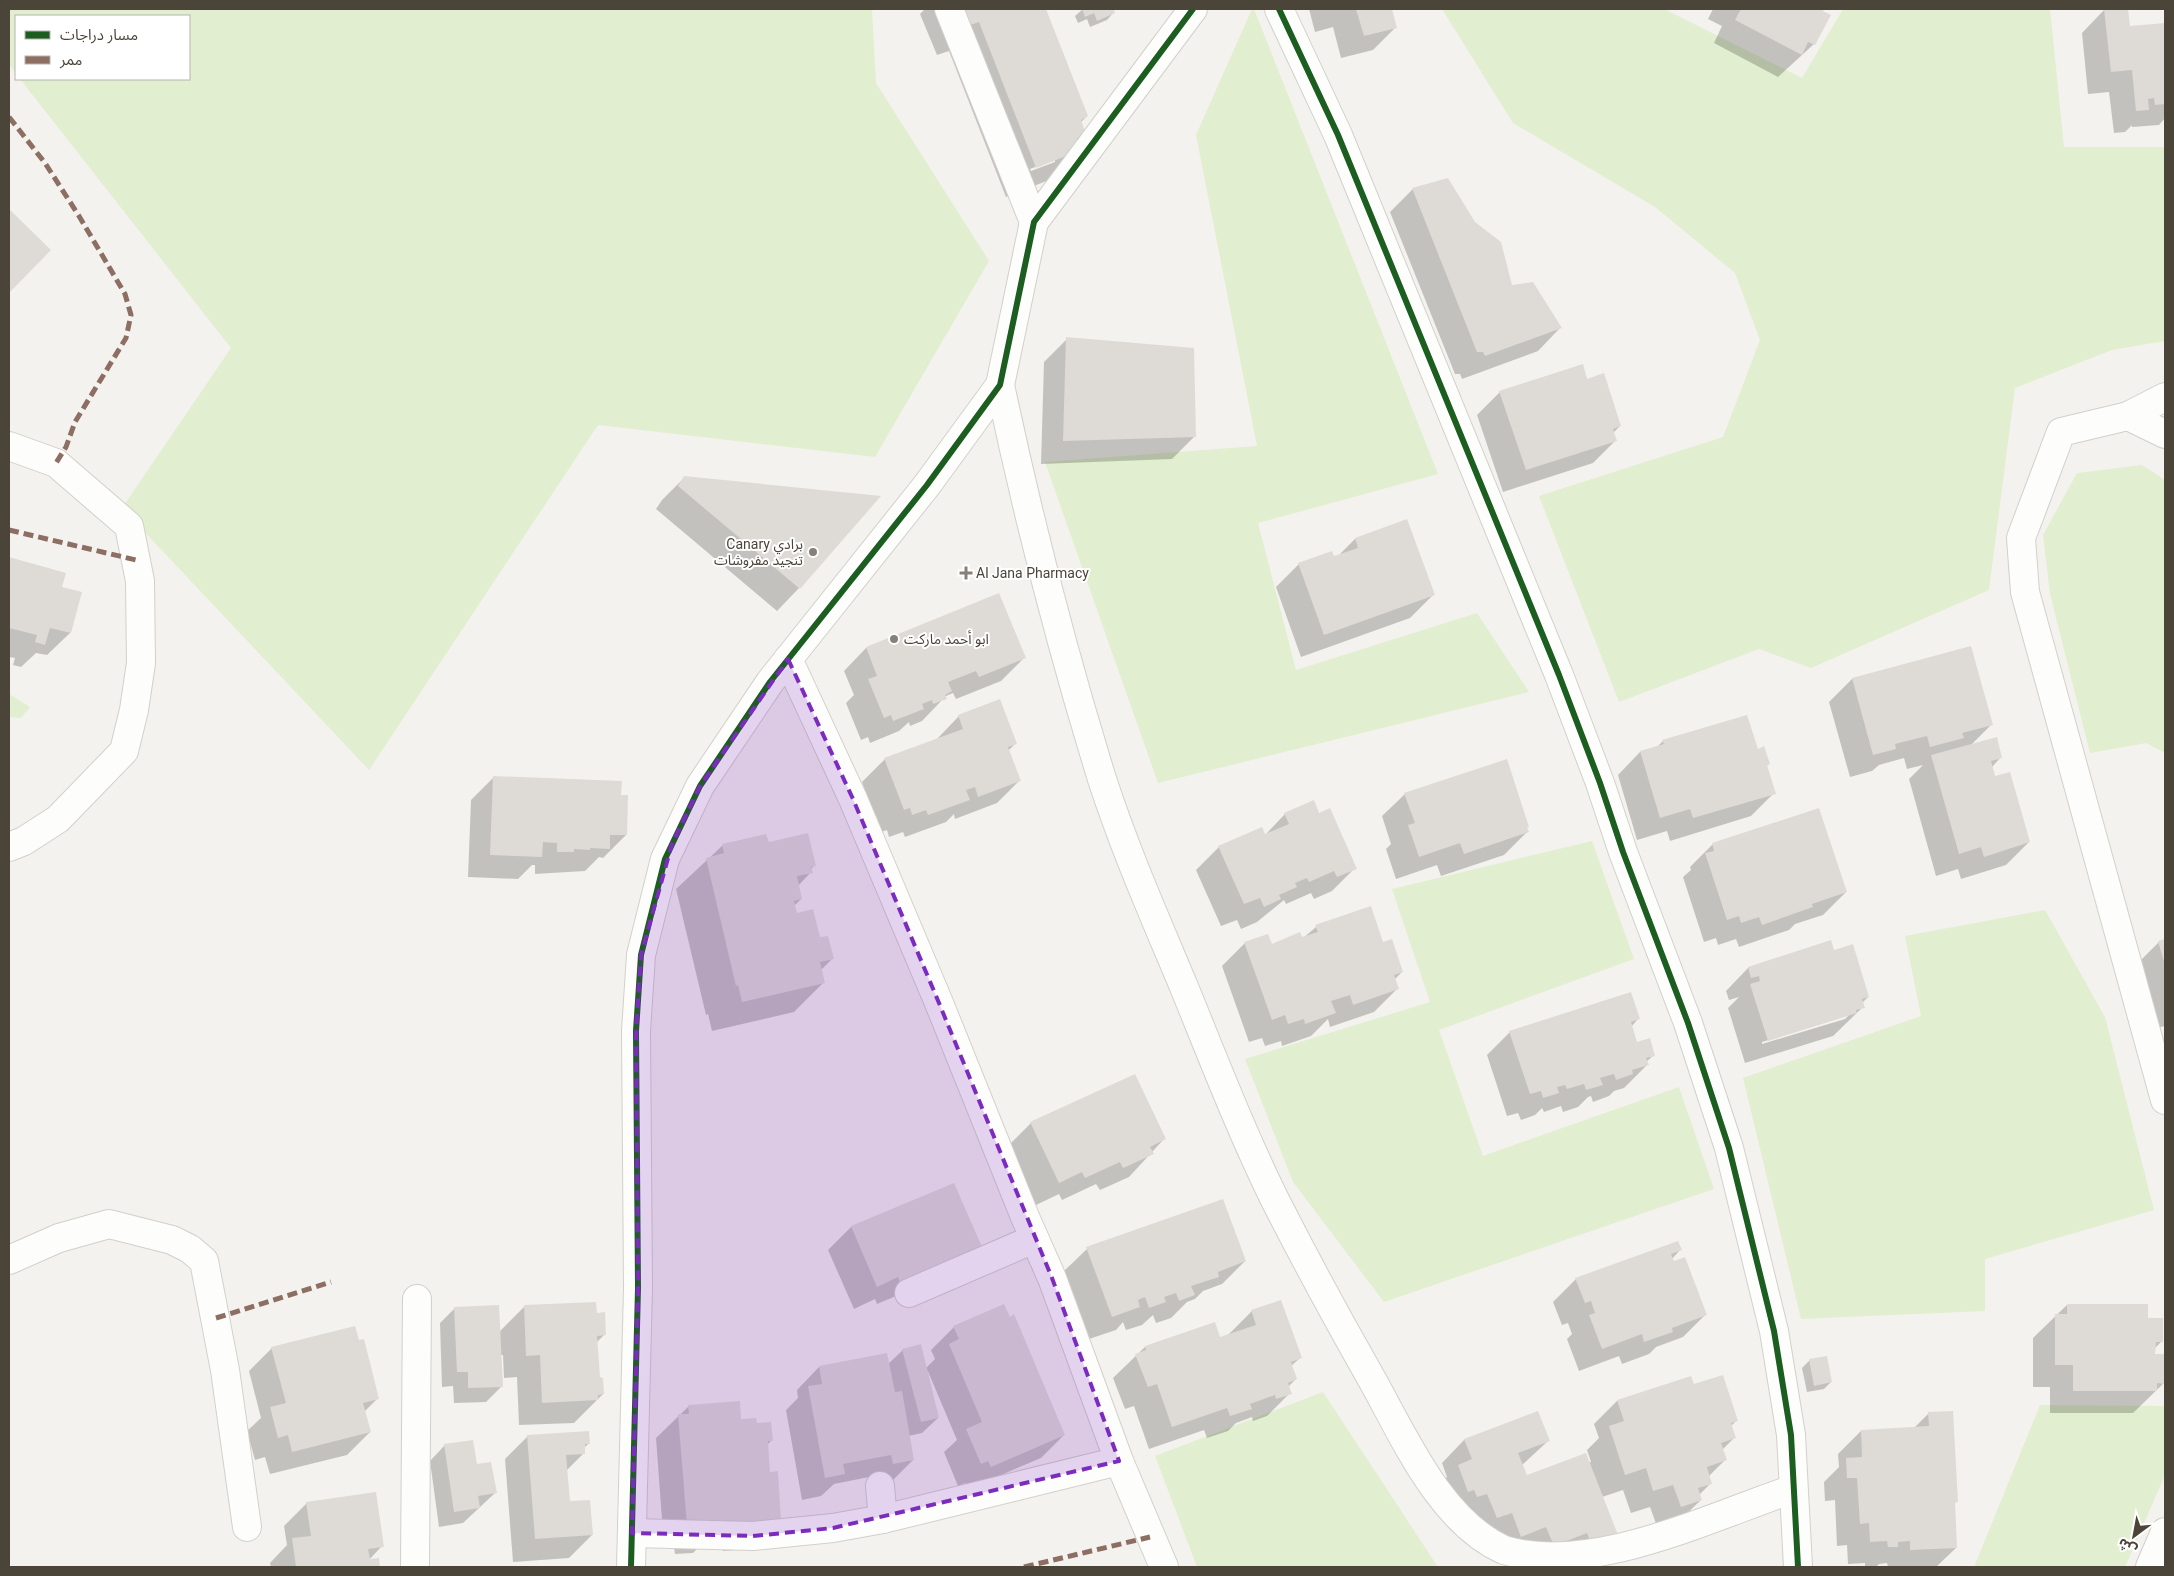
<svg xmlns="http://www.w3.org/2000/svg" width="2174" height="1576" font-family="Roboto,'Noto Sans Arabic',sans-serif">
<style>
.green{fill:#e1eecf}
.shadow{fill:#0003;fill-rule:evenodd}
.building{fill:#dedbd6}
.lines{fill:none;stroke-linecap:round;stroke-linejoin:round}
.minor-casing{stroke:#d2d0cb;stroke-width:30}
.minor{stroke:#fdfdfc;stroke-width:28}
.quiet{stroke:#8d6e63;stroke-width:5;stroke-dasharray:10 5;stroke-linecap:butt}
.cycleway-casing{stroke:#fff;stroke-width:9}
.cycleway{stroke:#1b5e20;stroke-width:6}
.marked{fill:#7b2cbf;fill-opacity:0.2;stroke:#7b2cbf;stroke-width:4;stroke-dasharray:10 6;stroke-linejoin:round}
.poi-dot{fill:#868178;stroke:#fff;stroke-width:2}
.labels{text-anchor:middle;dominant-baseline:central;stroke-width:4;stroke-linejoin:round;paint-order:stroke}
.poi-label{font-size:14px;fill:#4b4439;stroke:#fff;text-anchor:start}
</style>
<rect width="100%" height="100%" fill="#f4f2ee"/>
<g class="green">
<polygon points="9,9 872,9 876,83 989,261 875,457 598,425 369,770 122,508 231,348 20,79 189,79 189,16 16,16 16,74 9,64"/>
<polygon points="1252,9 1254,9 1438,474 1258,523 1296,670 1477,613 1529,692 1158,783 1045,462 1257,446 1196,135"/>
<polygon points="1442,9 1664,9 1802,78 1843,9 2050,9 2064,147 2165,147 2165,341 2112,350 2015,388 1989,590 1811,668 1759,649 1619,702 1539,496 1723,437 1760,340 1735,273 1655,207 1513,123"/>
<polygon points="2142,465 2165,480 2165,753 2146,743 2090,753 2050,594 2043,535 2077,473"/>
<polygon points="9,694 30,707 21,718 9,717"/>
<polygon points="1592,841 1634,959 1439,1030 1483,1156 1679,1087 1714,1189 1384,1302 1293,1182 1245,1059 1430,1002 1392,889"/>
<polygon points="2045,910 2105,1017 2154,1210 1985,1259 1985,1311 1801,1319 1743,1078 1921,1016 1905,936"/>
<polygon points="1323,1392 1438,1567 1197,1567 1155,1456"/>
<polygon points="2040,1405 2165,1406 2165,1475 2125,1567 1974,1567"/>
</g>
<g class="shadow">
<path d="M925 9H1045L1087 116 1080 123 1085 135 1049 180 1006 197 949 51 937 55 920 14ZM1055 159V162L1031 171 1030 169Z"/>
<polygon points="1083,9 1112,9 1114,12 1107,20 1090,27 1087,19 1078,23 1075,16"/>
<polygon points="1309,9 1390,9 1396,27 1373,50 1341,58 1333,27 1315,32"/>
<polygon points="1713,9 1823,9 1814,44 1778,77 1714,43 1722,26 1708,19"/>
<polygon points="2126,9 2129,28 2165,24 2165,118 2159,125 2132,127 2132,125 2125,132 2114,133 2109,92 2088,94 2082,33 2104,10"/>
<polygon points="1413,189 1511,286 1560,328 1538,351 1462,379 1460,374 1455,374 1390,212"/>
<polygon points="9,211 49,250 9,292"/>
<polygon points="1067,339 1195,436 1172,459 1041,464 1044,362"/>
<polygon points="1587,380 1620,426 1613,433 1616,440 1593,463 1503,492 1477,415 1500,392"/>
<polygon points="685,477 799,588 777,611 656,509 662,500"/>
<polygon points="1406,521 1433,595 1410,618 1301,657 1276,587 1299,564 1338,556 1355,539"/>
<polygon points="9,558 65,574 61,588 70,633 47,655 36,653 21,667 13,665 15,658 9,657"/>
<polygon points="998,595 1024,658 1001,681 956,699 953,693 946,696 922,721 910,726 909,722 899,731 870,743 868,737 861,740 846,703 854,695 844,671 866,648"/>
<polygon points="1970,647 1991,725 1971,745 2001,757 1992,767 1995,778 2029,842 2006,865 1961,879 1958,869 1936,876 1909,779 1923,765 1907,769 1904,758 1879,765 1872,771 1850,777 1829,702 1852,679"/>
<polygon points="959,716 1016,743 1008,751 1020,780 997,803 955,819 954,814 946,822 905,837 903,832 889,837 887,830 881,832 862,782 885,759 936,740"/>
<polygon points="1663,741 1757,750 1769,764 1766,766 1774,793 1751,816 1670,841 1667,831 1637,840 1618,775 1640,752 1657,747"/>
<polygon points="494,777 620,796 626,835 603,858 599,857 585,871 535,874 535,865 532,865 518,879 468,877 471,800"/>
<polygon points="1405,794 1526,828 1527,832 1504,855 1441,876 1437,865 1396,879 1386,849 1391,844 1382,816"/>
<polygon points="1285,814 1319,815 1355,868 1332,891 1314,899 1311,893 1286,904 1284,900 1257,922 1241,929 1237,920 1221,926 1196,870 1219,847 1265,835"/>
<polygon points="768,844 814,866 811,869 811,872 798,886 801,899 794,906 796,914 819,939 832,959 821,970 824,982 794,1012 712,1031 708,1014 706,1015 676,889 722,846"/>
<polygon points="1713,844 1846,892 1823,915 1795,924 1789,930 1739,947 1736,939 1718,945 1716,938 1704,942 1683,877 1691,870 1690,867"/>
<polygon points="1316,927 1382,944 1402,972 1394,980 1397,989 1374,1012 1330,1027 1328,1019 1311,1036 1282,1046 1281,1041 1265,1046 1262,1038 1249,1042 1222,966 1245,943 1271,945 1302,939"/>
<polygon points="2165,940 2165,1026 2152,1029 2136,965 2159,942"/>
<path d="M1834 952 1868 997 1862 1003 1863 1007 1833 1036 1745 1063 1728 1008 1739 997 1729 1000 1726 991 1748 968ZM1849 1015 1845 1019 1762 1044V1042Z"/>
<polygon points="1638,1019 1631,1027 1636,1044 1654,1055 1646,1062 1647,1065 1624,1088 1614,1091 1609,1096 1593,1102 1591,1096 1588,1097 1578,1107 1563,1112 1561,1106 1544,1112 1542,1108 1535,1115 1521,1120 1518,1113 1507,1116 1487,1055 1510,1032"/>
<polygon points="1031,1123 1164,1139 1129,1177 1100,1190 1096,1184 1062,1200 1059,1194 1036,1205 1008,1146"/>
<polygon points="954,1184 958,1270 877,1304 875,1299 854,1309 828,1250 851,1227"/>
<polygon points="1087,1249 1245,1261 1222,1284 1203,1291 1195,1299 1187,1302 1171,1318 1156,1323 1153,1315 1142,1325 1126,1330 1123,1322 1116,1330 1089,1339 1064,1271"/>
<polygon points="1680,1250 1672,1259 1706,1314 1683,1337 1656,1347 1649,1354 1622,1364 1619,1356 1579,1371 1567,1339 1572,1334 1568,1323 1562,1325 1553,1302 1576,1279"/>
<polygon points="2067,1305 2146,1319 2161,1342 2154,1349 2154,1355 2164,1383 2133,1413 2050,1413 2050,1387 2033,1387 2033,1338"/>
<polygon points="524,1307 596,1314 604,1335 596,1343 598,1378 603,1394 574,1423 519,1425 517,1377 504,1378 503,1355 500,1355 501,1387 486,1402 454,1403 453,1386 442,1387 440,1323 455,1308 499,1332"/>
<polygon points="1252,1311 1300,1358 1291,1366 1296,1379 1288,1387 1290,1393 1267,1416 1253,1421 1252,1417 1236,1423 1228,1431 1207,1438 1204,1430 1149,1449 1134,1406 1125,1409 1113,1378 1145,1347 1214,1324 1219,1339 1229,1334"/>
<polygon points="954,1327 1064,1435 1041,1458 968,1489 965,1483 958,1486 944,1452 957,1440 927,1369 938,1418 922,1433 908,1436 913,1460 890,1483 870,1486 869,1477 834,1484 821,1496 802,1500 786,1410 798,1398 797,1390 819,1367 888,1364 903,1350 925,1369 935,1359 931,1350"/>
<polygon points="272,1348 377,1399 364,1412 370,1432 347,1455 270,1474 265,1457 255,1460 247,1431 261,1418 249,1371"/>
<polygon points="1810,1360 1831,1382 1824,1389 1807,1392 1802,1368"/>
<polygon points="1690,1377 1693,1386 1737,1420 1731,1426 1734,1438 1722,1450 1726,1459 1709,1476 1711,1483 1699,1495 1701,1500 1678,1522 1658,1529 1650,1507 1631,1513 1623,1490 1602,1497 1617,1535 1532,1567 1435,1489 1447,1477 1442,1463 1464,1440 1548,1441 1522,1465 1526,1477 1591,1462 1587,1450 1599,1438 1594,1424 1617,1401"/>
<polygon points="689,1406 756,1424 771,1441 767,1445 769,1473 747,1549 723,1551 723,1546 698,1548 693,1553 675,1554 674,1547 664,1547 656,1438"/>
<polygon points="1929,1413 1957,1501 1954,1504 1956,1548 1936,1567 1888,1567 1887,1563 1879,1564 1876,1567 1865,1567 1865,1563 1848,1564 1847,1545 1837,1546 1835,1500 1825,1501 1824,1482 1839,1467 1838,1454 1861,1431 1914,1428"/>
<polygon points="528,1436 589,1443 584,1448 584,1453 566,1471 568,1503 592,1535 569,1558 513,1562 505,1459"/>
<polygon points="445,1445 476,1465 495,1493 463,1523 439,1527 430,1461"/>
<polygon points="307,1503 382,1546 368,1561 378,1559 379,1567 271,1567 270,1563 287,1545 284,1526"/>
</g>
<g class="building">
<polygon points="960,9 1046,9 1088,116 1081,120 1086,135 1077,138 1081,150 1036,168 979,22 967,26"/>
<polygon points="1082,9 1114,9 1115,13 1097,21 1094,13 1085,17"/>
<polygon points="1356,9 1392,9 1397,28 1364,36"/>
<polygon points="1741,9 1825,9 1823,11 1831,15 1815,45 1808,42 1802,55 1735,20"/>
<polygon points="2104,9 2128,9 2130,26 2165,23 2165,104 2155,105 2154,98 2148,99 2149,110 2136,111 2132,70 2111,72"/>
<polygon points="1448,178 1475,222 1501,242 1512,285 1533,282 1562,328 1485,356 1483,352 1477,352 1412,188"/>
<polygon points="9,209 51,250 10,292 9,291"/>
<polygon points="1066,337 1194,348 1196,437 1063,441"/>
<polygon points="1583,364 1587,379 1604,373 1621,426 1613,429 1617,441 1526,470 1499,391"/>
<polygon points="684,476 881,496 800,589 678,486"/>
<polygon points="1407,519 1435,595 1324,635 1298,563 1332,551 1334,556 1358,548 1355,538"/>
<polygon points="9,557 66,573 62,587 82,592 71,633 50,628 45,645 35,642 37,635 9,628"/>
<polygon points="999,593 1026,658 979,677 976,671 948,682 952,691 945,695 947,699 933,704 932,700 922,704 924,709 893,721 891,715 884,718 868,679 877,676 866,647"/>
<polygon points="1971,646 1993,725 1962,733 1964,738 1930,747 1927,736 1895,744 1896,749 1873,755 1852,678"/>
<polygon points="1000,699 1017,744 1008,747 1021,781 978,797 975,787 966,790 970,800 928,815 926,810 912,815 910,808 904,810 884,758 963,729 958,715"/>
<polygon points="1747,715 1758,749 1764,746 1770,764 1767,765 1776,794 1693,818 1690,809 1660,818 1640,751 1664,744 1662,740"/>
<polygon points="1997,737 2002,758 1991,761 1995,776 2010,772 2030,842 1984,857 1981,847 1959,854 1931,755"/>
<polygon points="1507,759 1529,827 1527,828 1529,832 1464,854 1460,843 1419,857 1408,825 1415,823 1404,793"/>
<polygon points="493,776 622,781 621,795 628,795 627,835 610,835 610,849 590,848 590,850 574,849 574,852 557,852 557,843 543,842 542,857 490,855"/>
<polygon points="1314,800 1319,813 1330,808 1357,869 1337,877 1334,871 1309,882 1307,878 1295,883 1297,887 1279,895 1281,899 1264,907 1260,898 1244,904 1218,846 1262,827 1265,834 1289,824 1284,813"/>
<polygon points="1819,808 1847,892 1812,904 1813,907 1762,925 1759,917 1741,923 1739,916 1727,920 1705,853 1714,851 1712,843"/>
<polygon points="808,833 816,866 811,867 813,873 797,876 802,899 794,901 797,913 813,909 820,937 828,936 834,959 820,962 825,983 742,1002 738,985 736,986 706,858 724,853 722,844 766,834 769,842"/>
<polygon points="1371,906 1383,942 1392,939 1403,972 1394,975 1399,989 1353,1005 1350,995 1331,1001 1336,1013 1305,1024 1304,1019 1288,1024 1285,1015 1272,1020 1244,942 1268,934 1272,944 1300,932 1302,937 1318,932 1315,925"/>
<polygon points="2165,939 2165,965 2158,941"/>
<polygon points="1831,940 1834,950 1853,944 1869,997 1862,999 1865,1008 1856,1010 1857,1013 1768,1041 1750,984 1760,981 1759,976 1751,978 1748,967"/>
<polygon points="1631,992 1640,1019 1631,1022 1637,1042 1650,1038 1655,1056 1646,1058 1649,1065 1632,1070 1633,1074 1616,1080 1614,1074 1600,1078 1603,1085 1586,1090 1584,1084 1567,1089 1565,1085 1557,1087 1559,1093 1543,1098 1541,1091 1530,1094 1509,1031"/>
<polygon points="1135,1074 1166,1139 1150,1147 1154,1154 1123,1168 1120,1162 1085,1178 1082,1172 1059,1183 1030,1122"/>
<polygon points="954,1183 982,1247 900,1282 898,1277 877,1287 851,1226"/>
<polygon points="1223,1199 1246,1261 1218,1272 1219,1277 1191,1286 1195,1295 1179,1301 1176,1293 1164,1297 1166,1302 1149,1308 1145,1297 1138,1300 1140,1307 1112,1317 1086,1247"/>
<polygon points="1678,1241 1682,1250 1671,1254 1674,1261 1685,1257 1707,1315 1672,1328 1673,1332 1644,1342 1642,1334 1602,1349 1589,1315 1595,1313 1591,1301 1585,1303 1575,1278"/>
<polygon points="1281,1300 1302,1358 1291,1362 1297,1379 1288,1383 1292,1394 1276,1399 1275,1395 1250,1404 1252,1409 1230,1416 1227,1408 1172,1427 1157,1384 1148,1387 1135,1354 1146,1350 1145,1346 1215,1322 1220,1337 1256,1325 1251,1310"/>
<polygon points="596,1302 597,1313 605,1312 606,1335 597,1336 600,1377 603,1378 604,1394 598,1395 598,1400 542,1403 540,1355 526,1356 524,1305"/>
<polygon points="1004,1304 1010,1317 1014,1314 1065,1435 991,1467 988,1461 981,1464 966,1429 982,1422 949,1344 959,1339 953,1326"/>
<polygon points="2067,1304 2148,1304 2148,1318 2163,1318 2163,1342 2156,1342 2155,1354 2165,1354 2165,1384 2157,1383 2157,1391 2073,1391 2073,1365 2055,1365 2055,1314 2067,1314"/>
<polygon points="499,1305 503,1387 468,1388 468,1372 457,1372 454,1307"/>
<polygon points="355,1326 359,1340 364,1339 379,1399 363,1403 371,1432 292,1452 288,1435 278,1438 270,1407 286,1403 271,1347"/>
<polygon points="921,1344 939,1418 921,1422 902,1349"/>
<polygon points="887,1353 895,1392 902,1391 914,1460 893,1464 891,1455 843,1464 845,1474 825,1478 808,1386 822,1384 819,1366"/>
<polygon points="1827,1356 1832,1382 1814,1386 1809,1359"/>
<polygon points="1723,1375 1738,1421 1731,1423 1736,1438 1721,1443 1727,1460 1707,1467 1712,1484 1698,1488 1702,1500 1681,1507 1673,1485 1653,1491 1646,1468 1625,1475 1609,1426 1624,1421 1617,1400 1691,1376 1694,1384"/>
<polygon points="740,1401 741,1419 756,1418 757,1423 771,1422 773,1441 768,1441 770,1472 778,1471 781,1521 687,1525 678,1414 689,1414 688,1405"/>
<polygon points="1538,1411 1550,1441 1518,1453 1527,1475 1586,1453 1618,1535 1592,1545 1587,1533 1554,1546 1546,1527 1521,1537 1512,1513 1497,1518 1487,1494 1477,1497 1474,1490 1468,1492 1458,1465 1472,1459 1464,1439"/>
<polygon points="1953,1411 1958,1502 1955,1502 1957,1548 1910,1550 1910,1541 1898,1542 1898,1547 1888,1547 1887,1541 1870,1542 1869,1523 1860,1524 1857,1478 1847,1478 1846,1458 1862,1457 1861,1430 1929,1426 1928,1412"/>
<polygon points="589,1431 590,1444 585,1444 585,1454 566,1455 570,1501 590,1500 593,1535 535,1539 527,1435"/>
<polygon points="473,1440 477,1464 491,1462 497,1493 478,1496 480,1508 454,1512 444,1444"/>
<polygon points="376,1492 384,1547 368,1549 370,1559 379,1558 380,1567 296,1567 292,1538 311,1536 306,1502"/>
</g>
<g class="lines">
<g class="minor-casing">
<g id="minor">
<polyline points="949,9 1034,222"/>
<polyline points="1279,9 1338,135 1559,675 1600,783 1623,852 1688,1023 1729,1148 1774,1331 1791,1435 1798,1567"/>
<path d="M1000 385C1028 517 1062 650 1102 779 1125 850 1155 918 1184 987 1213 1058 1241 1131 1275 1200 1305 1259 1337 1318 1370 1376 1403 1434 1439 1521 1504 1550 1591 1576 1710 1517 1793 1489"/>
<polyline points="2165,397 2128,416 2061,432 2021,538 2025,592 2165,1100"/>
<polyline points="2128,416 2165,434"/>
<polyline points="9,446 56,463 129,526 140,581 141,663 134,710 124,751 58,819 24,841 9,847"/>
<polyline points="788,659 853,799 939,1003 1025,1217 1052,1278 1119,1461 1164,1567"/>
<polyline points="9,1260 59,1238 109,1224 172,1240 190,1249 204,1261 225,1370 247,1527"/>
<polyline points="909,1293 1034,1239"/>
<polyline points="880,1486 883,1519"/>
<polyline points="632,1533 753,1536 833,1528 883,1519 1119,1461"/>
<polyline points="415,1567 417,1299"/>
<polyline points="631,1567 638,1288 636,1031 641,955 665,859 700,786 770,682 927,485 1000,385 1034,222 1193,9"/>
<polyline points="2150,1567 2165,1532"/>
</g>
</g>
<use href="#minor" class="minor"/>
<g class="quiet">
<polyline points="9,117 45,163 79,216 125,294 131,315 126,338 75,422 66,447 56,463"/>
<polyline points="9,530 136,560"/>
<polyline points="216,1318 331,1282"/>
<polyline points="1024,1567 1150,1537"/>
</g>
<g class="cycleway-casing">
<g id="cycleway">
<polyline points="1279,9 1338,135 1559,675 1600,783 1623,852 1688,1023 1729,1148 1774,1331 1791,1435 1798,1567"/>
<polyline points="631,1567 638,1288 636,1031 641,955 665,859 700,786 770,682 927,485 1000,385 1034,222 1193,9"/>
</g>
</g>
<use href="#cycleway" class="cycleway"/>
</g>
<path class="marked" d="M788 659 853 799 939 1003 1052 1278 1119 1461 833 1528 753 1536 632 1533 638 1288 636 1031 641 955 672 844 700 786Z"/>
<g class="poi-dot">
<circle cx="813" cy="552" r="5"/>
<path d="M963.5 565.5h5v5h5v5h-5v5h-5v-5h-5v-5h5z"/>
<circle cx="894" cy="639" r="5"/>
</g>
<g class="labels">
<g class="poi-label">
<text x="803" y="544" text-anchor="end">Canary برادي<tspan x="803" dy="16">تنجيد مفروشات</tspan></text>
<text x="976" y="573">Al Jana Pharmacy</text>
<text x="904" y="639">ابو أحمد ماركت</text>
</g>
</g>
<rect width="2174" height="1576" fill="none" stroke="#4b4439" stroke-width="20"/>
<rect x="15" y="15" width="175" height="65" fill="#ffffff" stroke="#b7b4b0"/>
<rect x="25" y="31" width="25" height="8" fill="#1b5e20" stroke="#b7b4b0"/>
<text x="60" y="40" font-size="15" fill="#4b4439">مسار دراجات</text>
<rect x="25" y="56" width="25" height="8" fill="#8d6e63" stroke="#b7b4b0"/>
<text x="60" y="65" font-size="15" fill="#4b4439">ممر</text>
<g transform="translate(2134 1536) rotate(212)" stroke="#ffffff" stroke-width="4" paint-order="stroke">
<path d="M0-4L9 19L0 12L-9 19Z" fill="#4b4439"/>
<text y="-8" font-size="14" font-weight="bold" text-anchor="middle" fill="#4b4439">ش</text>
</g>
</svg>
